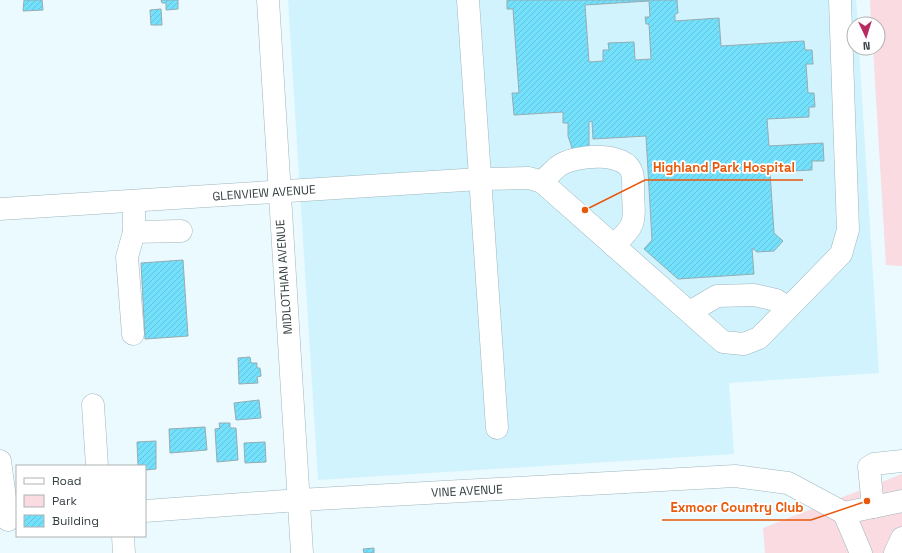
<svg xmlns="http://www.w3.org/2000/svg" width="902" height="553" font-family="'Space Grotesk',sans-serif">
<style>
.built{fill:#d1f3fd}
.green{fill:#f9dbe1}
.building{fill:url(#building-hatch);stroke:#95acb2;fill-rule:evenodd}
.lines{fill:none;stroke-linecap:round;stroke-linejoin:round}
.minor-casing{stroke:#9fb6bd;stroke-width:23}
.minor{stroke:#fff;stroke-width:22}
.labels{text-anchor:middle;dominant-baseline:central;stroke-width:3.5;stroke-linejoin:round;paint-order:stroke}
.street-label{font-size:12px;fill:#353f41;stroke:#fff}
.leader{fill:none;stroke:#e8590c;stroke-width:1.5}
.callout-dot{fill:#e8590c;stroke:#fff;stroke-width:1.5}
.callout-label{font-size:13px;text-anchor:middle;font-weight:bold;fill:#e8590c;stroke:#fff;stroke-width:3.5;stroke-linejoin:round;paint-order:stroke}
</style>
<defs>
<pattern id="building-hatch" width="6" height="6" patternUnits="userSpaceOnUse"><rect width="6" height="6" fill="#73e0fc"/><path d="M-1 1l2-2M0 6l6-6M5 7l2-2" fill="none" stroke="#64c1d9"/></pattern>
</defs>
<rect width="100%" height="100%" fill="#ebfafe"/>
<polygon class="built" points="288,0 856,0 858,24 854,24 854,48 859,48 879,373 729,383 734,454 318,480"/>
<g class="green">
<polygon points="870,0 902,0 902,266 886,265 873,48 878,48 878,24 871,24"/>
<polygon points="902,474 902,553 765,553 763,528"/>
</g>
<g class="building">
<polygon points="24,0 42,0 43,10 23,11"/>
<polygon points="161,0 178,0 178,9 166,10 166,3 162,3"/>
<path d="M507 0H677L678 13 675 14V21L719 18 721 46 804 41 805 50H812L813 64H806L808 93H814L815 107H809V117L767 119 769 146 823 143 824 161H812V170L770 172 774 233 783 241 774 251 757 252 752 248 754 274 678 279 644 249 652 240 646 136 593 139 592 121 589 122V148L574 154 568 136V123H563V112L514 115 512 93H519L513 9H507ZM649 1 650 17H645L646 24H649L651 59 635 60 634 42 608 43 609 50H603V61L589 62 585 5Z"/>
<polygon points="161,9 162,25 151,25 150,10"/>
<polygon points="183,260 188,336 145,339 141,263"/>
<polygon points="250,357 251,363 257,363 257,368 260,368 261,376 257,377 258,383 239,384 238,358"/>
<polygon points="259,400 261,418 236,420 234,403"/>
<polygon points="219,423 230,423 230,428 236,428 238,460 217,462 215,429 220,428"/>
<polygon points="205,427 207,450 170,453 169,429"/>
<polygon points="156,441 156,469 145,470 145,466 138,465 137,442"/>
<polygon points="265,442 266,462 245,463 244,443"/>
<polygon points="374,548 374,553 364,553 363,549"/>
</g>
<g class="lines">
<g class="minor-casing">
<g id="minor">
<polyline points="268,0 302,553"/>
<polyline points="468,0 497,428"/>
<path d="M542 182C548 177 555 167 562 164 578 155 626 151 632 173 634 179 633 188 633 195 635 225 635 224 614 246"/>
<polyline points="0,209 480,179 529,178 542,182 723,342 744,344 759,338 841,254 848,230 840,0"/>
<polyline points="134,232 181,231"/>
<polyline points="690,312 717,296 754,295 776,300 787,307"/>
<polyline points="133,334 127,257 134,232 134,201"/>
<polyline points="93,405 97,466"/>
<polyline points="0,461 8,520"/>
<polyline points="873,507 869,467 874,464 902,461"/>
<polyline points="145,511 299,500 735,476 788,483 844,513 902,501"/>
<polyline points="844,513 861,553"/>
<polyline points="123,536 124,553"/>
<polyline points="895,553 902,538"/>
</g>
</g>
<use href="#minor" class="minor"/>
</g>
<g class="labels">
<g class="street-label">
<text transform="translate(264 193) rotate(-4)">GLENVIEW AVENUE</text>
<text transform="translate(284 277) rotate(-94)">MIDLOTHIAN AVENUE</text>
<text transform="translate(467 491) rotate(-3)">VINE AVENUE</text>
</g>
</g>
<path class="leader" d="M585 210L645 180H803M867 501L811 520H662"/>
<g class="callout-dot">
<circle cx="585" cy="210" r="4"/>
<circle cx="867" cy="501" r="4"/>
</g>
<g class="callout-label">
<text x="724" y="172">Highland Park Hospital</text>
<text x="737" y="512">Exmoor Country Club</text>
</g>
<rect x="16" y="465" width="130" height="72" fill="#ffffff" stroke="#aeb2b3"/>
<rect x="24" y="478" width="20" height="6" fill="#ffffff" stroke="#aeb2b3"/>
<text x="52" y="485" font-size="12" fill="#353f41">Road</text>
<rect x="24" y="495" width="20" height="12" fill="#f9dbe1" stroke="#aeb2b3"/>
<text x="52" y="505" font-size="12" fill="#353f41">Park</text>
<rect x="24" y="515" width="20" height="12" fill="url(#building-hatch)" stroke="#aeb2b3"/>
<text x="52" y="525" font-size="12" fill="#353f41">Building</text>
<g transform="translate(866 36) rotate(176)"><circle r="19" fill="#ffffff" stroke="#aeb2b3"/>
<path d="M0-3L7 15L0 10L-7 15Z" fill="#b82b60"/>
<text y="-6" font-size="11" font-weight="bold" text-anchor="middle" fill="#353f41">N</text>
</g>
</svg>
